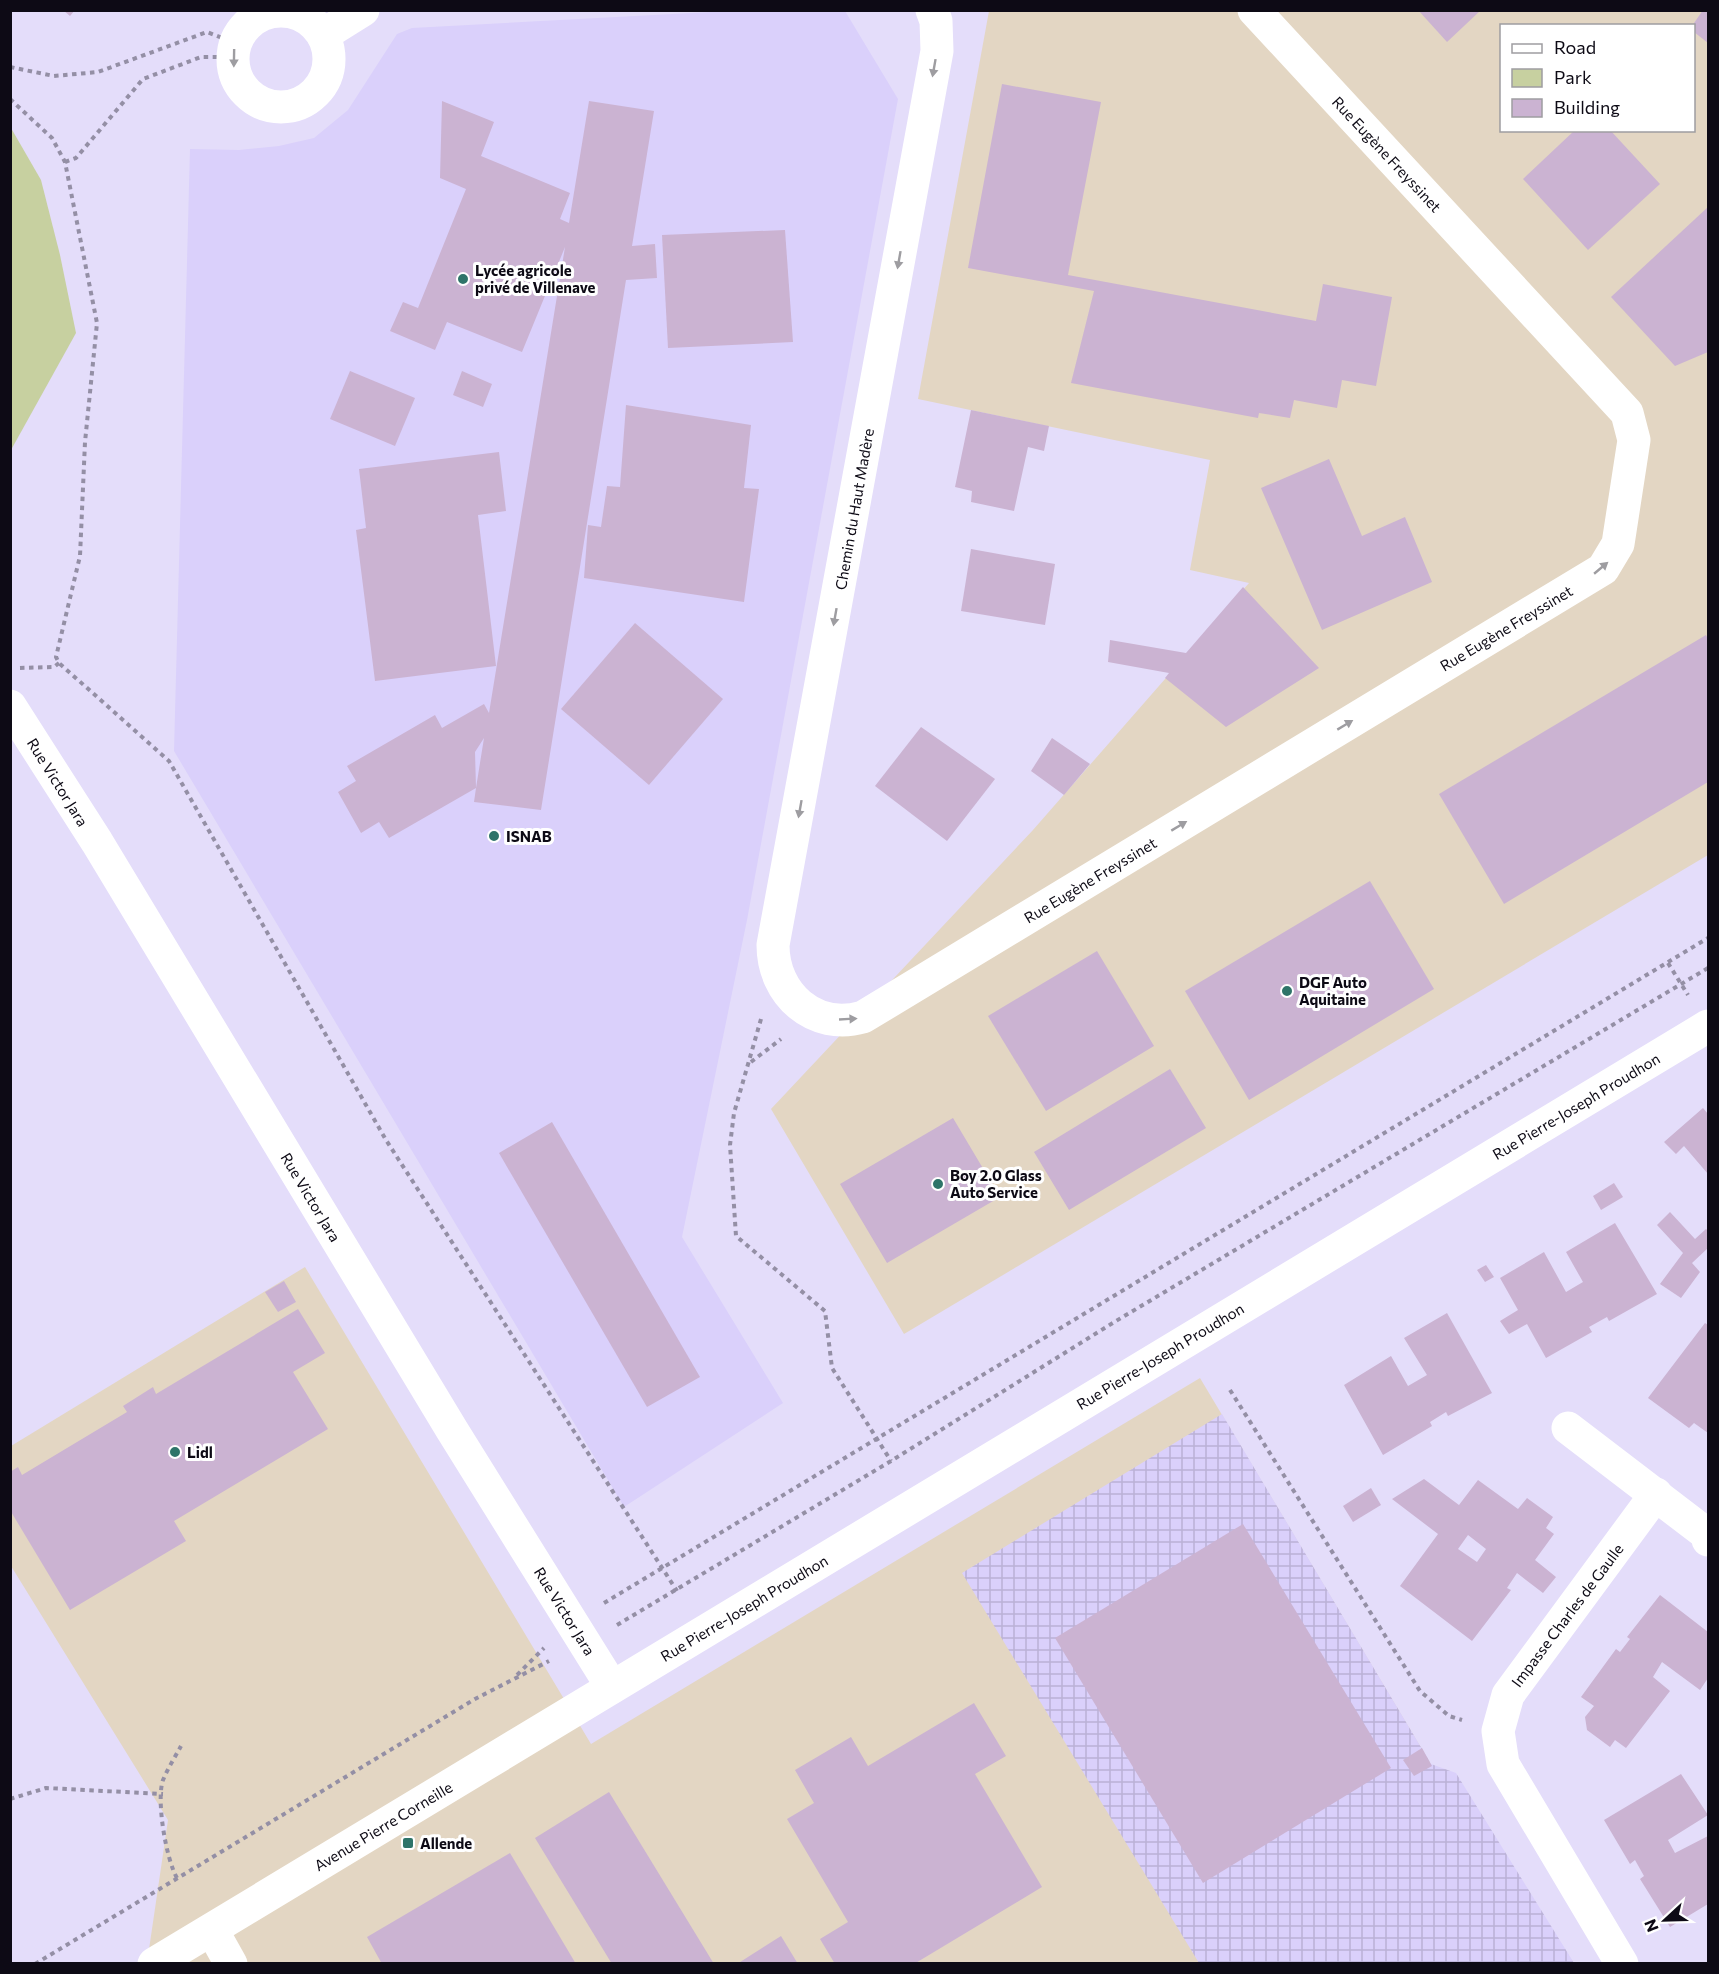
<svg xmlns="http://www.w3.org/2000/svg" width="1719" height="1974" font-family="Commissioner,sans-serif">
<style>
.commercial{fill:#e3d6c3;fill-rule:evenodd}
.industrial{fill:url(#industrial-grid)}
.built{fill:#dad0fb}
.green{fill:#c7d0a0}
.building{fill:#cbb3d2;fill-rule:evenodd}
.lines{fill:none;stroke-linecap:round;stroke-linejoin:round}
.path{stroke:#948fa5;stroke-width:4;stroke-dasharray:4.5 4.5;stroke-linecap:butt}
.minor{stroke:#fff;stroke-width:33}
.oneway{fill:#9e9da1}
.poi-dot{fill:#2e7469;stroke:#fff;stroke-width:2}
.labels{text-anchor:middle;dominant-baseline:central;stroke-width:6;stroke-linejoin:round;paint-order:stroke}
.street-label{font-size:15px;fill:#0d0a15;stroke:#fff}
.poi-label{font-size:15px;font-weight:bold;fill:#0d0a15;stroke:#fff;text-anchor:start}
</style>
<defs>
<pattern id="industrial-grid" width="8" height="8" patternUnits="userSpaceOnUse" patternTransform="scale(1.5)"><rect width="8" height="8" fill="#dad0fb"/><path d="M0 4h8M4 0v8" fill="none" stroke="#bab1d6"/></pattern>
</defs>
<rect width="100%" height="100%" fill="#e4ddfa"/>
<g class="commercial">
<path d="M989 11H1708V855L904 1334 771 1109 1033 830 1249 583 1190 570 1210 460 918 399ZM1502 26H1694V130H1502Z"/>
<polygon points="305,1267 591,1744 1200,1378 1432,1766 1574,1963 147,1963 168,1820 11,1566 11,1446"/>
</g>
<polygon class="industrial" points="1222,1414 1431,1764 1456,1773 1574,1963 1199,1963 962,1573"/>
<polygon class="built" points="729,11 845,11 898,99 747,920 682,1237 783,1403 624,1507 174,751 190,149 239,150 279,146 314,138 348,110 397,34 412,28"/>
<polygon class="green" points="11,128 41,180 60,255 76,333 11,450"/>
<g class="building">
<polygon points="63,10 75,10 70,16"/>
<polygon points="1418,10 1481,10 1447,42"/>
<polygon points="1703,10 1708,10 1708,43 1694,32 1692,26"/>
<polygon points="1002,84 1101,102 1068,275 1316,321 1323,284 1392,297 1376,386 1342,380 1337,408 1294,400 1290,418 1259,413 1258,418 1071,383 1094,291 968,268"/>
<path d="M442 101 494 122 481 156 570 193 560 219 569 223 589 101 654 111 632 246 655 244 657 278 626 280 541 810 474 802 476 788 389 838 379 822 361 833 338 792 356 781 347 766 435 715 442 728 484 704 489 713 565 247 522 352 447 322 435 350 390 331 403 302 418 308 466 189 440 178ZM484 738 476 788 475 752Z"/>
<polygon points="1575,130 1610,130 1660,184 1588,250 1523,179"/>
<polygon points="1708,207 1708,352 1675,366 1611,297"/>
<polygon points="785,230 793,342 668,348 662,235"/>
<polygon points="350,371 415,398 395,446 330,419"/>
<polygon points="462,371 492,384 483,407 453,395"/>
<polygon points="626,405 751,425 744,488 759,489 744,602 584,578 588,525 601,527 607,486 620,487"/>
<polygon points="971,410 1049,426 1044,451 1028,447 1014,511 971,502 972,491 955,487"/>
<polygon points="499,452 506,511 478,515 496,666 375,681 356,530 366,528 359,469"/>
<polygon points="1329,459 1362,536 1405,517 1432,582 1322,630 1261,488"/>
<polygon points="971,549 1055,564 1045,625 961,611"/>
<polygon points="1243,587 1319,668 1226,727 1165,678 1169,673 1108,662 1110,640 1186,653"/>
<polygon points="635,623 723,699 649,785 561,709"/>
<polygon points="1706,635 1708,639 1708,782 1504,904 1439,794"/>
<polygon points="921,727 995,779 947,841 875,786"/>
<polygon points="1052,738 1090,764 1064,795 1031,771"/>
<polygon points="1370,881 1434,989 1249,1100 1185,991"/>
<polygon points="1097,951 1154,1046 1046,1111 988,1016"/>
<polygon points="1170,1069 1206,1128 1069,1210 1034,1152"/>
<polygon points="1703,1108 1708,1114 1708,1174 1684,1146 1676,1154 1664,1142"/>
<polygon points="953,1118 1000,1197 887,1263 840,1184"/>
<polygon points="552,1122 700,1377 647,1407 499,1153"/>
<polygon points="1614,1183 1623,1197 1601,1210 1593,1196"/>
<polygon points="1670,1212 1695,1239 1706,1229 1708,1231 1708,1248 1692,1263 1700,1272 1681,1298 1660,1284 1683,1253 1657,1225"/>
<polygon points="1615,1223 1657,1294 1609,1321 1607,1317 1589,1327 1592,1332 1546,1358 1527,1324 1509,1334 1500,1321 1518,1310 1500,1278 1544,1252 1566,1292 1583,1282 1566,1252"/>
<polygon points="1486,1265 1494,1277 1485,1282 1477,1270"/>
<polygon points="284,1281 296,1302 278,1312 265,1292"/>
<polygon points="298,1309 325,1353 293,1372 328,1429 174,1521 186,1541 70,1610 10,1510 10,1472 18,1467 22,1475 127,1412 123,1406 153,1387 156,1394"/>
<polygon points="1447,1313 1492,1393 1448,1416 1446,1412 1430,1422 1432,1426 1383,1455 1344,1385 1391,1356 1408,1386 1427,1375 1404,1338"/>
<polygon points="1705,1323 1708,1325 1708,1433 1694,1423 1689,1428 1648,1398"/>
<path d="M1424 1479 1459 1505 1478 1480 1518 1509 1527 1498 1553 1517 1546 1528 1554 1534 1535 1560 1556 1577 1543 1593 1517 1573 1507 1588 1511 1590 1472 1641 1400 1586 1438 1534 1392 1499ZM1468 1535 1486 1549 1477 1562 1458 1549Z"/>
<polygon points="1371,1488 1381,1505 1353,1522 1343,1506"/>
<polygon points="1243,1524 1391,1768 1203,1883 1055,1638"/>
<polygon points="1660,1595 1708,1632 1708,1678 1700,1690 1662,1662 1653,1677 1670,1691 1626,1748 1615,1740 1610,1747 1587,1730 1585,1717 1594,1706 1581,1697 1616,1649 1620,1652 1630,1639 1627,1637"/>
<polygon points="974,1703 1006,1756 975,1774 1042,1887 914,1964 835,1964 820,1939 848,1922 787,1819 814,1803 795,1770 851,1737 868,1766"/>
<polygon points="1422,1748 1432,1766 1414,1776 1403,1760"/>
<polygon points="1681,1774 1708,1815 1668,1840 1675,1853 1708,1836 1708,1904 1670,1927 1640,1879 1644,1876 1635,1860 1630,1864 1604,1820"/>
<polygon points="609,1792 714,1964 612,1964 535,1838"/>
<polygon points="510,1853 576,1964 382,1964 367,1937"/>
<polygon points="781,1936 798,1964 737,1964"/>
</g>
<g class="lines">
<g class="path">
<polyline points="10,67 54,76 98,72 207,32 235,43"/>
<polyline points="10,99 52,138 65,162 97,323 85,442 80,556 56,657 59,663 169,761 386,1140 677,1591"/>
<polyline points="65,162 76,158 143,79 201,57 232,57"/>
<polyline points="20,668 54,667 59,663"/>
<polyline points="1668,963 1688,995"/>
<polyline points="761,1019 734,1113 730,1145 736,1236 825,1311 832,1368 891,1461"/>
<polyline points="751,1062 781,1039"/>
<polyline points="1230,1390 1420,1691 1449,1716 1462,1720"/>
<polyline points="604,1603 1708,938"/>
<polyline points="617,1625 891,1461 1116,1321 1708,968"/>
<polyline points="517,1675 544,1648"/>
<polyline points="10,1799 46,1788 163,1794"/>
<path d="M177 1878C166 1859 156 1800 163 1780 168 1768 175 1757 181 1746"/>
<polyline points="35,1964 475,1699 549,1661"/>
</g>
<g class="minor">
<path d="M932 10 936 21 937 51 773 945C773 994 814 1031 863 1017L1603 569 1618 544 1634 440 1627 413 1254 10"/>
<circle cx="281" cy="59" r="48"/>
<polyline points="323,35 363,10"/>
<polyline points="10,706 97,842 452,1430 612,1687"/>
<polyline points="1568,1428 1708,1535 1708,1540"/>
<polyline points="212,1930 231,1964"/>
<polyline points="154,1964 1708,1026"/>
<polyline points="1622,1964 1503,1764 1498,1731 1508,1695 1656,1494"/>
</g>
</g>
<defs><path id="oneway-solid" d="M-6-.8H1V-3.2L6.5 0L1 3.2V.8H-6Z" transform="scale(1.5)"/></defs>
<g class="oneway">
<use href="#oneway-solid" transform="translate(234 58) rotate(91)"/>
<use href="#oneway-solid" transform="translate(934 68) rotate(100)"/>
<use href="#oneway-solid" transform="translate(899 260) rotate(100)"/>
<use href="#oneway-solid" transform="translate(1601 568) rotate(-40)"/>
<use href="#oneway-solid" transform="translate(835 617) rotate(100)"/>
<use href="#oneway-solid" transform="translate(1345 725) rotate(-31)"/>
<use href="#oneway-solid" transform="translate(800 809) rotate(100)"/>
<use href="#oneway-solid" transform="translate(1179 826) rotate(-31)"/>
<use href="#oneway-solid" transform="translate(848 1019) rotate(-3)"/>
</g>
<g class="poi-dot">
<circle cx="463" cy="279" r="6"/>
<circle cx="494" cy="836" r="6"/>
<circle cx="1287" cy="991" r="6"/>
<circle cx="938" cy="1184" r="6"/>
<circle cx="175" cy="1452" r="6"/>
<rect x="402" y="1837" width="12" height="12" rx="3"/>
</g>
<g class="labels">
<g class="street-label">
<text transform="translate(1387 154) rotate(47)">Rue Eugène Freyssinet</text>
<text transform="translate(854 509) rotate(-80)">Chemin du Haut Madère</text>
<text transform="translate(1506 628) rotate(-31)">Rue Eugène Freyssinet</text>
<text transform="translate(58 782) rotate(58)">Rue Victor Jara</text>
<text transform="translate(1090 880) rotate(-31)">Rue Eugène Freyssinet</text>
<text transform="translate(1576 1106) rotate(-31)">Rue Pierre-Joseph Proudhon</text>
<text transform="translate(311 1197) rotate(59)">Rue Victor Jara</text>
<text transform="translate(1160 1356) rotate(-31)">Rue Pierre-Joseph Proudhon</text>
<text transform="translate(744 1608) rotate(-31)">Rue Pierre-Joseph Proudhon</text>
<text transform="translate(565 1611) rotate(58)">Rue Victor Jara</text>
<text transform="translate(1567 1615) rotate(-53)">Impasse Charles de Gaulle</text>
<text transform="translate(383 1826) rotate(-31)">Avenue Pierre Corneille</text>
</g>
<g class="poi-label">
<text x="475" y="270">Lycée agricole<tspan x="475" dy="17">privé de Villenave</tspan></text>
<text x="506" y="836">ISNAB</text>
<text x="1299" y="982">DGF Auto<tspan x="1299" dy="17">Aquitaine</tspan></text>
<text x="950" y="1175">Boy 2.0 Glass<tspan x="950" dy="17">Auto Service</tspan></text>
<text x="187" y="1452">Lidl</text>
<text x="420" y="1843">Allende</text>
</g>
</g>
<rect width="1719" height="1974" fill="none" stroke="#0d0a15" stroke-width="24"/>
<rect x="1500" y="24" width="195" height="108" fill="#ffffff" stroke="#9e9da1" stroke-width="1.5"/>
<rect x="1512" y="44" width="30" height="9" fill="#ffffff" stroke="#9e9da1" stroke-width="1.5"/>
<text x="1554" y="54" font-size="18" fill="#0d0a15">Road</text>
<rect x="1512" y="69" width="30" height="18" fill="#c7d0a0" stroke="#9e9da1" stroke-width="1.5"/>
<text x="1554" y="84" font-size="18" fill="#0d0a15">Park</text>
<rect x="1512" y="99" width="30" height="18" fill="#cbb3d2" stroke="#9e9da1" stroke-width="1.5"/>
<text x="1554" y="114" font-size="18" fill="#0d0a15">Building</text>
<g transform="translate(1665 1920) rotate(248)" stroke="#ffffff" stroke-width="4.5" paint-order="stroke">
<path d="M0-4.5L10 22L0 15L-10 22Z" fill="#0d0a15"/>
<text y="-9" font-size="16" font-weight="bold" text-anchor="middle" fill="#0d0a15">N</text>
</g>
</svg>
